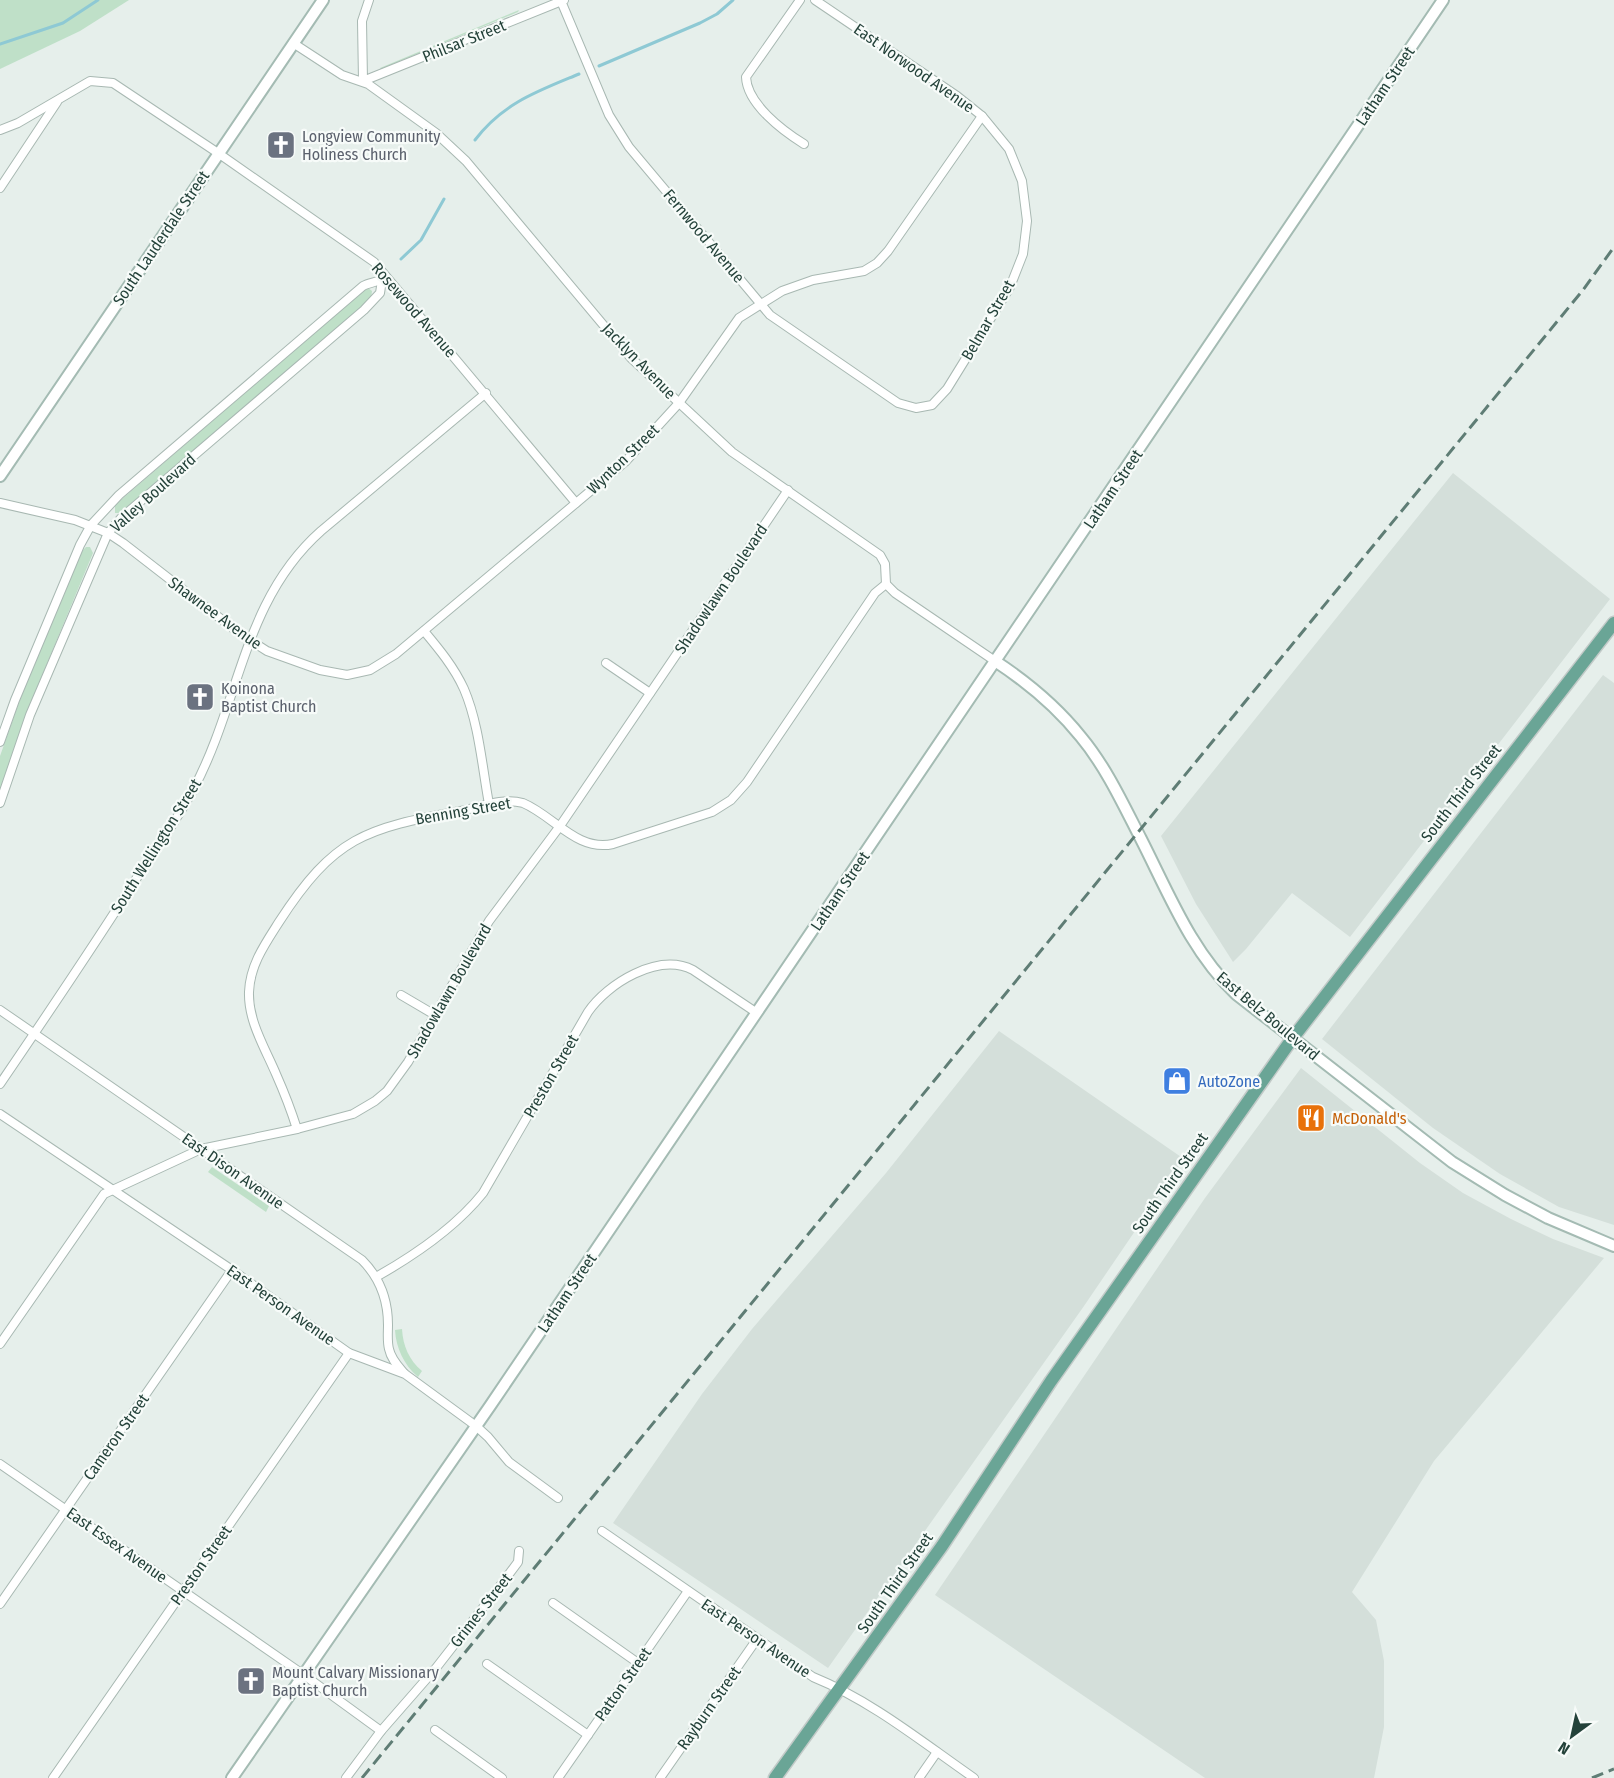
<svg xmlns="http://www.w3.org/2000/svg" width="1614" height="1778" font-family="'Fira Sans Condensed',sans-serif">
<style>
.built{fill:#d4dfda}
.green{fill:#bfe0c8}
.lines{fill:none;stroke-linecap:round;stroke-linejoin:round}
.stream{stroke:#8ec9d4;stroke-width:3}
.street-casing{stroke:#a8b8b2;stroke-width:10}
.secondary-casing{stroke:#a4bbb3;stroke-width:14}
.primary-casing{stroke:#c2cac8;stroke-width:15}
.street{stroke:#fff;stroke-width:8}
.secondary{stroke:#fff;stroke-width:10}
.primary{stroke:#6aa596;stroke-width:12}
.rail{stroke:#5f7d75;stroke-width:3;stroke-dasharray:12 6;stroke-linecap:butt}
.labels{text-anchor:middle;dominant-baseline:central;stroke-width:4.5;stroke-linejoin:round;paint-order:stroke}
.street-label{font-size:16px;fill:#24423a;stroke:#f7fbf9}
.worship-label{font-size:16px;fill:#5b616d;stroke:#f7fbf9;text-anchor:start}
.shop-label{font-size:16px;fill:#366cbe;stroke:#f7fbf9;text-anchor:start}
.food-label{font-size:16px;fill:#c56008;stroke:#f7fbf9;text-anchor:start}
</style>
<rect width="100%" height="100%" fill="#e6efeb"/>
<g class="built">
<polygon points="1453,473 1610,599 1350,937 1292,893 1246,949 1233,962 1196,904 1161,836"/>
<polygon points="1603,675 1614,683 1614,1225 1559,1207 1500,1174 1433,1128 1322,1039"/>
<polygon points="999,1031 1184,1159 1084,1306 828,1668 613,1523 702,1394 752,1329 886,1173"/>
<polygon points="1301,1068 1420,1163 1463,1193 1511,1219 1553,1239 1604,1258 1434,1461 1352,1592 1376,1620 1384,1661 1384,1727 1374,1778 1205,1778 935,1595 1205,1198"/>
</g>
<g class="green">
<polygon points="0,0 129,0 80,31 0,69"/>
<polygon points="519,10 518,12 381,69 380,68"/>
<polygon points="368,288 372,291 371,299 136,501 121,513 115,513 115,505 364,290"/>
<polygon points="86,547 90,547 93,553 24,719 0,791 0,756 21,697 82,551"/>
<polygon points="212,1167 269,1206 266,1212 208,1172"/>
<path d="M402 1329C403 1346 409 1360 422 1371L418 1377C404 1365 396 1348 395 1330Z"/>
</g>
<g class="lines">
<g class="stream">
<polyline points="0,44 63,23 98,0"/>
<polyline points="599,66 700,23 717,14 733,0"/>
<path d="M475 140C503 103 538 91 579 74"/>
<polyline points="401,259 421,240 444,199"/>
</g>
<g class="street-casing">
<g id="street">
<polyline points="369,0 362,21 363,81 564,0"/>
<path d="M800 0 746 77C747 104 783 131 804 144"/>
<polyline points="561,1 609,115 629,147 770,315 898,403 916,408 932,405 947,389 1010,287 1023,254 1027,221 1022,181 1009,149 982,116 957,96 815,0"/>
<polyline points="293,43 342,75 368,84 436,133 466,161 631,358 732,452 880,555 885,564 886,584 895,593 995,661"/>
<polyline points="0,130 18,123 90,81 113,83 218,153 374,262 576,503"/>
<polyline points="0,188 57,102"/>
<polyline points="0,503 75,520 108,533 123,543 239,633 267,651 320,670 347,675 370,670 396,654 625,462 679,403 739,318 782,291 813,280 864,271 877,263 888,251 982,116"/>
<path d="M424 631C439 649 454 667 464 689 479 724 482 766 489 804"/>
<polyline points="606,663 650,693"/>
<path d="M0 742 15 700 80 545 91 525 119 495 363 286C370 282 380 282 386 277"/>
<polyline points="0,803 30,715 108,533 121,518 364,310 380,293 382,280"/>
<polyline points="401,995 435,1015"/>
<path d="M0 1010 362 1260C380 1278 388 1299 388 1325 388 1333 387 1341 389 1349 391 1359 398 1366 404 1373"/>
<path d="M0 1084C47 1015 93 947 138 876 157 847 178 819 194 788 240 702 243 600 321 531L486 393"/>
<polyline points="0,1114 232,1270 349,1353 405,1374 476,1426 488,1437 509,1462 558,1498"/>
<path d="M297 1129C291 1110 284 1092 276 1074 265 1048 248 1021 249 992 250 965 265 944 279 922 334 837 365 828 461 811 480 807 503 797 523 803 554 816 577 852 613 844L712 812 731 800 747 782 875 593 886 584"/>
<path d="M376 1277C415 1255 455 1228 483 1193L588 1012C607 984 658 952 693 970L757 1013"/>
<polyline points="0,1344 104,1194 201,1149 297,1129 353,1114 375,1101 387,1091 408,1062 489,921 560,826 788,490"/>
<polyline points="0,1464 304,1675 381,1731"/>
<path d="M602 1531 813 1677C872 1701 922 1742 974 1778"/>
<polyline points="553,1603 638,1663"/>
<polyline points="0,1604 232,1270"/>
<polyline points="487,1664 588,1735"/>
<polyline points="435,1730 502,1778"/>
<polyline points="53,1778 349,1353"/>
<polyline points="346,1778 381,1731 436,1668 503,1582 518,1562 519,1551"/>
<polyline points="558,1778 688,1591"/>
<polyline points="660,1778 757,1639"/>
<polyline points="919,1778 937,1752"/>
</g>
</g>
<g class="secondary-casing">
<g id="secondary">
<polyline points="0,476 323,0"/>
<path d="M995 661C1027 682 1057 707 1081 737 1106 767 1123 804 1141 839 1169 894 1191 951 1236 994L1452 1162 1505 1195 1548 1218 1614 1246"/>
<polyline points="232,1778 490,1406 1443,0"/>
</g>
</g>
<g class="primary-casing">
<polyline id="primary" points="775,1778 942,1546 1051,1381 1292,1039 1614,623"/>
</g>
<use href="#street" class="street"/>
<use href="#secondary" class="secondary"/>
<use href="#primary" class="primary"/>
<g class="rail">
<polyline points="362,1778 1583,290 1614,247"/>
<polyline points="1592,1778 1614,1769"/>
</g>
</g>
<defs>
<g id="church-square" transform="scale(1.5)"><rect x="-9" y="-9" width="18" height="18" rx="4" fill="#6b7280" stroke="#f7fbf9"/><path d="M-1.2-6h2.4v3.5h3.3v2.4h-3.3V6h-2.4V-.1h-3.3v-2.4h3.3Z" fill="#fff"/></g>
<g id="shop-square" transform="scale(1.5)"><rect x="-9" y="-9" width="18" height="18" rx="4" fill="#3f7fe0" stroke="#f7fbf9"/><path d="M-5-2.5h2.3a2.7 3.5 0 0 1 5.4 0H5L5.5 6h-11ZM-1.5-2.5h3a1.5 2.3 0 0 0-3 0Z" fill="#fff"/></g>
<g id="restaurant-square" transform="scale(1.5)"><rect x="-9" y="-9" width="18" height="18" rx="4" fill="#e8710a" stroke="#f7fbf9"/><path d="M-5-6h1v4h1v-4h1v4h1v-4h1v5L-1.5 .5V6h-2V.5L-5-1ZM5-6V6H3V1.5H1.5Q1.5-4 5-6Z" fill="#fff"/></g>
</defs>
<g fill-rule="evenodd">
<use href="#church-square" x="281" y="145"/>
<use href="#church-square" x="200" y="697"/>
<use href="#shop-square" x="1177" y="1081"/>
<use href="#restaurant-square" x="1311" y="1118"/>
<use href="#church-square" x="251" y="1681"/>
</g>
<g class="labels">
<g class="street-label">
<text transform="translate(464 41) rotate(-22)">Philsar Street</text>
<text transform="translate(914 68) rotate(35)">East Norwood Avenue</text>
<text transform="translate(1385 86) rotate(-56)">Latham Street</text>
<text transform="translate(704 236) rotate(50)">Fernwood Avenue</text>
<text transform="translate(161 238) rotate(-56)">South Lauderdale Street</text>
<text transform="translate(414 310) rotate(49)">Rosewood Avenue</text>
<text transform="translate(988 320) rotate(-60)">Belmar Street</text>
<text transform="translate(639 361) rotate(46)">Jacklyn Avenue</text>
<text transform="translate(623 459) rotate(-44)">Wynton Street</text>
<text transform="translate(1113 489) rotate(-56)">Latham Street</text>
<text transform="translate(153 493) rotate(-42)">Valley Boulevard</text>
<text transform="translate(721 589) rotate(-56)">Shadowlawn Boulevard</text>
<text transform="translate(215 613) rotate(36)">Shawnee Avenue</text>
<text transform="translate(1461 793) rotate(-52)">South Third Street</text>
<text transform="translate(463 811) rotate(-10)">Benning Street</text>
<text transform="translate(156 846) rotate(-58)">South Wellington Street</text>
<text transform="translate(840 891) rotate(-56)">Latham Street</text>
<text transform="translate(449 991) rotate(-60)">Shadowlawn Boulevard</text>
<text transform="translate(1268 1016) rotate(40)">East Belz Boulevard</text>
<text transform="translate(551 1076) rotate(-60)">Preston Street</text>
<text transform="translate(233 1171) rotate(35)">East Dison Avenue</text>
<text transform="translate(1170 1183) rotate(-55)">South Third Street</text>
<text transform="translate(567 1293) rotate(-56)">Latham Street</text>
<text transform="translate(281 1305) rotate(35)">East Person Avenue</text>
<text transform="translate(116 1437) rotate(-55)">Cameron Street</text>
<text transform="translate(117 1545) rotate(35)">East Essex Avenue</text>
<text transform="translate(201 1565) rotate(-55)">Preston Street</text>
<text transform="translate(895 1583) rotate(-55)">South Third Street</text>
<text transform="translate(481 1610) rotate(-52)">Grimes Street</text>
<text transform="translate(756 1638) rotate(34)">East Person Avenue</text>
<text transform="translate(623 1684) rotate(-55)">Patton Street</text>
<text transform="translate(709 1708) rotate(-55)">Rayburn Street</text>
</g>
<g class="worship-label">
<text x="302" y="136">Longview Community<tspan x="302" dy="18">Holiness Church</tspan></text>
<text x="221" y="688">Koinona<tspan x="221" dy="18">Baptist Church</tspan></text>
<text x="272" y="1672">Mount Calvary Missionary<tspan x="272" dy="18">Baptist Church</tspan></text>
</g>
<g class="shop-label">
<text x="1198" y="1081">AutoZone</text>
</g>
<g class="food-label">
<text x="1332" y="1118">McDonald's</text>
</g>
</g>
<g transform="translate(1572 1736) rotate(213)" stroke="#f7fbf9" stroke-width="4.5" paint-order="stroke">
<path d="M0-4.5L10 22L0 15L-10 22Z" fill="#24423a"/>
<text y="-9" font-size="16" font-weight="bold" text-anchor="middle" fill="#24423a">N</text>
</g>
</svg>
